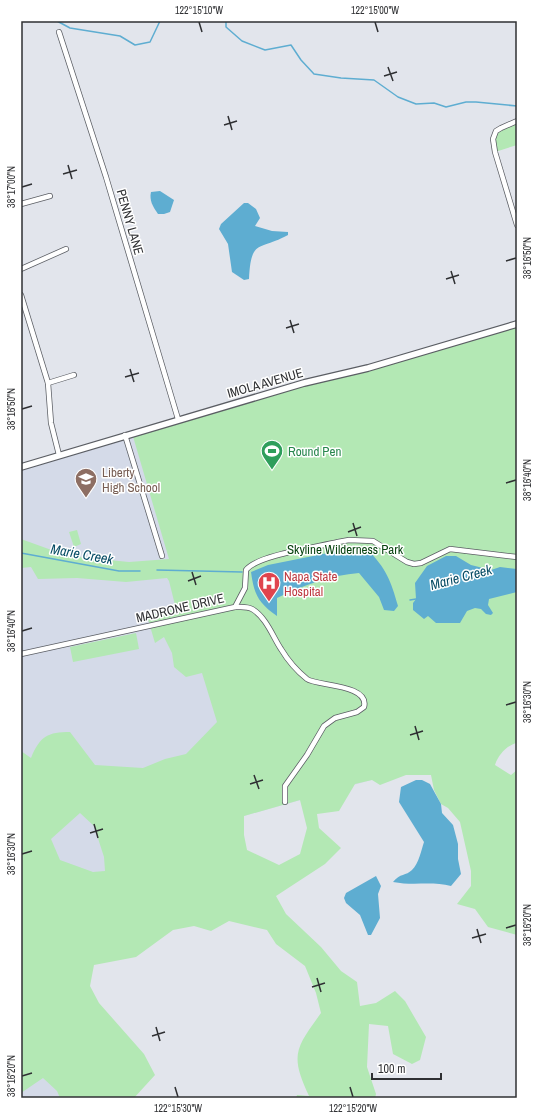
<svg xmlns="http://www.w3.org/2000/svg" width="538" height="1119" font-family="'Archivo Narrow',sans-serif">
<style>
.built{fill:#d4dae8}
.green{fill:#b3e8b4;fill-rule:evenodd}
.water{fill:#5eadd1}
.lines{fill:none;stroke-linecap:round;stroke-linejoin:round}
.stream{stroke:#5eadd1;stroke-width:1.5}
.minor-casing{stroke:#5b5e64;stroke-width:6}
.tertiary-casing{stroke:#5b5e64;stroke-width:8}
.minor{stroke:#fff;stroke-width:4.5}
.tertiary{stroke:#fff;stroke-width:5.5}
.ticks{fill:none;stroke:#2f3033;stroke-width:1.5}
.labels{text-anchor:middle;dominant-baseline:central;stroke-width:3;stroke-linejoin:round;paint-order:stroke}
.street-label{font-size:13px;fill:#2f3033;stroke:#fff}
.leisure-label{font-size:13px;fill:#27864d;stroke:#fff;text-anchor:start}
.education-label{font-size:13px;fill:#785e54;stroke:#fff;text-anchor:start}
.park-label{font-size:13px;fill:#094411;stroke:#fff}
.health-label{font-size:13px;fill:#be3a42;stroke:#fff;text-anchor:start}
.water-label{font-size:14px;font-style:italic;fill:#074c65;stroke:#fff}
.neatline{fill:none;stroke:#2f3033;stroke-width:1.5}
.ticks-label{font-size:10px;text-anchor:middle;fill:#2f3033}
</style>
<rect width="100%" height="100%" fill="#e2e5ec"/>
<polygon class="built" points="132,433 512,740 244,816 97,882 82,1098 21,1098 21,467"/>
<g class="green">
<path d="M517 121V145L495 152C491 128 498 130 517 121Z"/>
<path d="M517 324V743C507 745 498 755 495 765L511 775 517 770V935L488 927 475 909 457 904 471 886V871L460 822 448 808 441 804 434 790 431 775H406L380 785 372 780 355 784 339 811 317 814 319 828 341 848 325 864 276 896 286 914 321 947 341 971 357 982 360 1006 376 1003 395 991 405 1001 426 1037 420 1060 412 1064 393 1054 388 1026 369 1024 367 1067 376 1094 375 1098H296L297 1095 309 1096C290 1055 295 1049 321 1013L316 993 305 966 276 944 267 930 229 921 211 931 194 926 173 930 136 957 94 965 90 986 99 1003 144 1054 155 1075 134 1098H60L57 1091 43 1078 21 1093V751L31 758C40 736 48 732 70 732L95 765 143 768 165 759 186 754 217 722 202 673 186 677 174 667 172 653 164 637 155 643 147 616 176 609 169 581 167 578 126 582 77 578 38 579 31 567 21 568V539L68 556 129 562 169 559 132 433ZM300 800 307 828 300 854 279 865 247 850 244 835V816ZM80 813 94 826 104 857 105 871 93 872 60 860 51 839Z"/>
<polygon points="77,530 81,544 74,547 69,532"/>
<polygon points="136,633 139,649 73,662 70,647"/>
</g>
<g class="water">
<path d="M160 191 174 200 170 212 164 214H158C153 207 149 200 151 192Z"/>
<path d="M244 203H248L256 209 260 218 255 226 272 231 288 232V235C259 251 251 238 249 279L244 280 232 272 228 244 219 229 221 224Z"/>
<path d="M353 548 367 549C386 568 391 581 398 606L394 611 384 610 379 597 359 573C331 575 302 586 277 598V616C258 603 254 594 251 572L268 565Z"/>
<polygon points="446,556 456,556 471,565 491,570 500,567 517,569 517,592 489,599 488,605 493,613 491,615 486,614 481,609 475,608 467,611 460,623 436,623 428,616 424,619 413,610 413,603 416,599 415,583 427,566"/>
<path d="M416 780H422L430 784 441 804 442 813 453 825 458 844V859L461 874 451 886C432 881 413 886 393 882 400 873 406 876 412 870 419 863 421 851 424 842L399 802 401 787Z"/>
<polygon points="376,876 381,886 378,894 380,918 371,935 368,935 360,915 346,903 344,898 346,893"/>
</g>
<g class="lines">
<g class="stream">
<polyline points="57,21 70,28 120,36 135,45 150,42 160,21"/>
<polyline points="226,21 226,27 242,41 265,50 291,45 301,60 314,74 341,78 374,80 398,97 416,104 434,103 446,107 466,102 476,102 517,106"/>
<polyline points="21,553 119,571 140,571"/>
<polyline points="157,570 242,572"/>
<polyline points="410,600 416,599"/>
</g>
<g class="minor-casing">
<g id="minor">
<polyline points="59,32 106,177 178,419"/>
<polyline points="517,121 501,128 496,131 493,139 495,152 517,225"/>
<polyline points="21,204 50,196"/>
<polyline points="21,269 66,249"/>
<polyline points="21,295 48,383 51,423 59,455"/>
<polyline points="48,383 74,375"/>
<polyline points="125,435 162,556"/>
<path d="M235 607C241 607 247 606 252 609 266 617 273 637 281 649 287 659 297 671 307 679 316 686 370 684 364 707L357 712 335 718 324 726 307 755 285 786V802"/>
<path d="M21 654 235 607 245 588 246 570C257 555 318 547 338 542L349 540 373 541 407 562 414 564 421 563 450 549 517 557"/>
</g>
</g>
<g class="tertiary-casing">
<polyline id="tertiary" points="21,467 304,383 368,368 517,324"/>
</g>
<use href="#minor" class="minor"/>
<use href="#tertiary" class="tertiary"/>
</g>
<path class="ticks" d="M199 22 202 32M375 22 378 32M388 67 393 81M384 76 397 72M228 116 232 130M224 125 237 121M68 165 72 179M63 174 77 170M22 187 32 184M506 261 516 258M451 271 455 284M446 279 459 275M290 320 294 333M286 328 299 324M130 369 134 382M125 377 139 373M22 409 32 406M506 483 516 480M353 523 357 536M348 532 361 527M192 572 196 585M188 581 201 576M22 631 32 628M506 705 516 702M415 726 419 740M410 735 423 731M254 775 259 789M250 784 263 780M94 824 98 838M90 833 103 829M22 854 32 851M506 928 516 925M477 929 481 943M472 938 486 934M317 978 321 992M312 987 325 983M156 1027 160 1041M152 1036 165 1032M22 1076 32 1073M175 1087 178 1097M350 1087 353 1097"/>
<defs>
<g id="stadium-pin" transform="scale(1.15)"><path d="M0 17L-7.5 6A9.5 9.5 0 1 1 7.5 6Z" fill="#2e9e5b" stroke="#fff"/><path d="M0-5a6.5 5 0 1 0 0 10a6.5 5 0 1 0 0-10ZM-3.5-1.8h7v3.6h-7Z" fill="#fff"/></g>
<g id="school-pin" transform="scale(1.15)"><path d="M0 17L-7.5 6A9.5 9.5 0 1 1 7.5 6Z" fill="#8d6e63" stroke="#fff"/><path d="M0-5L7-2L0 1L-7-2ZM-4 1L0 2.5L4 1V4Q0 6-4 4Z" fill="#fff"/></g>
<g id="hospital-pin" transform="scale(1.15)"><path d="M0 17L-7.5 6A9.5 9.5 0 1 1 7.5 6Z" fill="#e0444e" stroke="#fff"/><path d="M-5-5h3v3.5h4V-5h3V5h-3V1.5h-4V5h-3Z" fill="#fff"/></g>
</defs>
<g fill-rule="evenodd">
<use href="#stadium-pin" x="272" y="451"/>
<use href="#school-pin" x="86" y="479"/>
<use href="#hospital-pin" x="269" y="583"/>
</g>
<g class="labels">
<g class="street-label">
<text transform="translate(130 222) rotate(74)">PENNY LANE</text>
<text transform="translate(265 383) rotate(-16)">IMOLA AVENUE</text>
<text transform="translate(180 608) rotate(-13)">MADRONE DRIVE</text>
</g>
<g class="leisure-label">
<text x="288" y="451">Round Pen</text>
</g>
<g class="education-label">
<text x="102" y="472">Liberty<tspan x="102" dy="15">High School</tspan></text>
</g>
<g class="park-label">
<text x="345" y="549">Skyline Wilderness Park</text>
</g>
<g class="health-label">
<text x="284" y="576">Napa State<tspan x="284" dy="15">Hospital</tspan></text>
</g>
<g class="water-label">
<text transform="translate(82 554) rotate(10)">Marie Creek</text>
<text transform="translate(461 577) rotate(-15)">Marie Creek</text>
</g>
</g>
<rect width="538" height="1119" fill="none" stroke="#ffffff" stroke-width="44"/>
<path d="M372 1073v6h69v-6" fill="none" stroke="#2f3033" stroke-width="2"/>
<text x="378" y="1073" font-size="12" fill="#2f3033" stroke="#ffffff" stroke-width="3" paint-order="stroke">100 m</text>
<rect x="22" y="22" width="494" height="1075" class="neatline"/>
<g class="ticks-label">
<text x="199" y="14">122°15'10"W</text>
<text x="375" y="14">122°15'00"W</text>
<text transform="translate(11 187) rotate(-90)" y="4">38°17'00"N</text>
<text transform="translate(527 258) rotate(-90)" y="4">38°16'50"N</text>
<text transform="translate(11 409) rotate(-90)" y="4">38°16'50"N</text>
<text transform="translate(527 480) rotate(-90)" y="4">38°16'40"N</text>
<text transform="translate(11 631) rotate(-90)" y="4">38°16'40"N</text>
<text transform="translate(527 702) rotate(-90)" y="4">38°16'30"N</text>
<text transform="translate(11 854) rotate(-90)" y="4">38°16'30"N</text>
<text transform="translate(527 925) rotate(-90)" y="4">38°16'20"N</text>
<text transform="translate(11 1076) rotate(-90)" y="4">38°16'20"N</text>
<text x="178" y="1112">122°15'30"W</text>
<text x="353" y="1112">122°15'20"W</text>
</g>
</svg>
